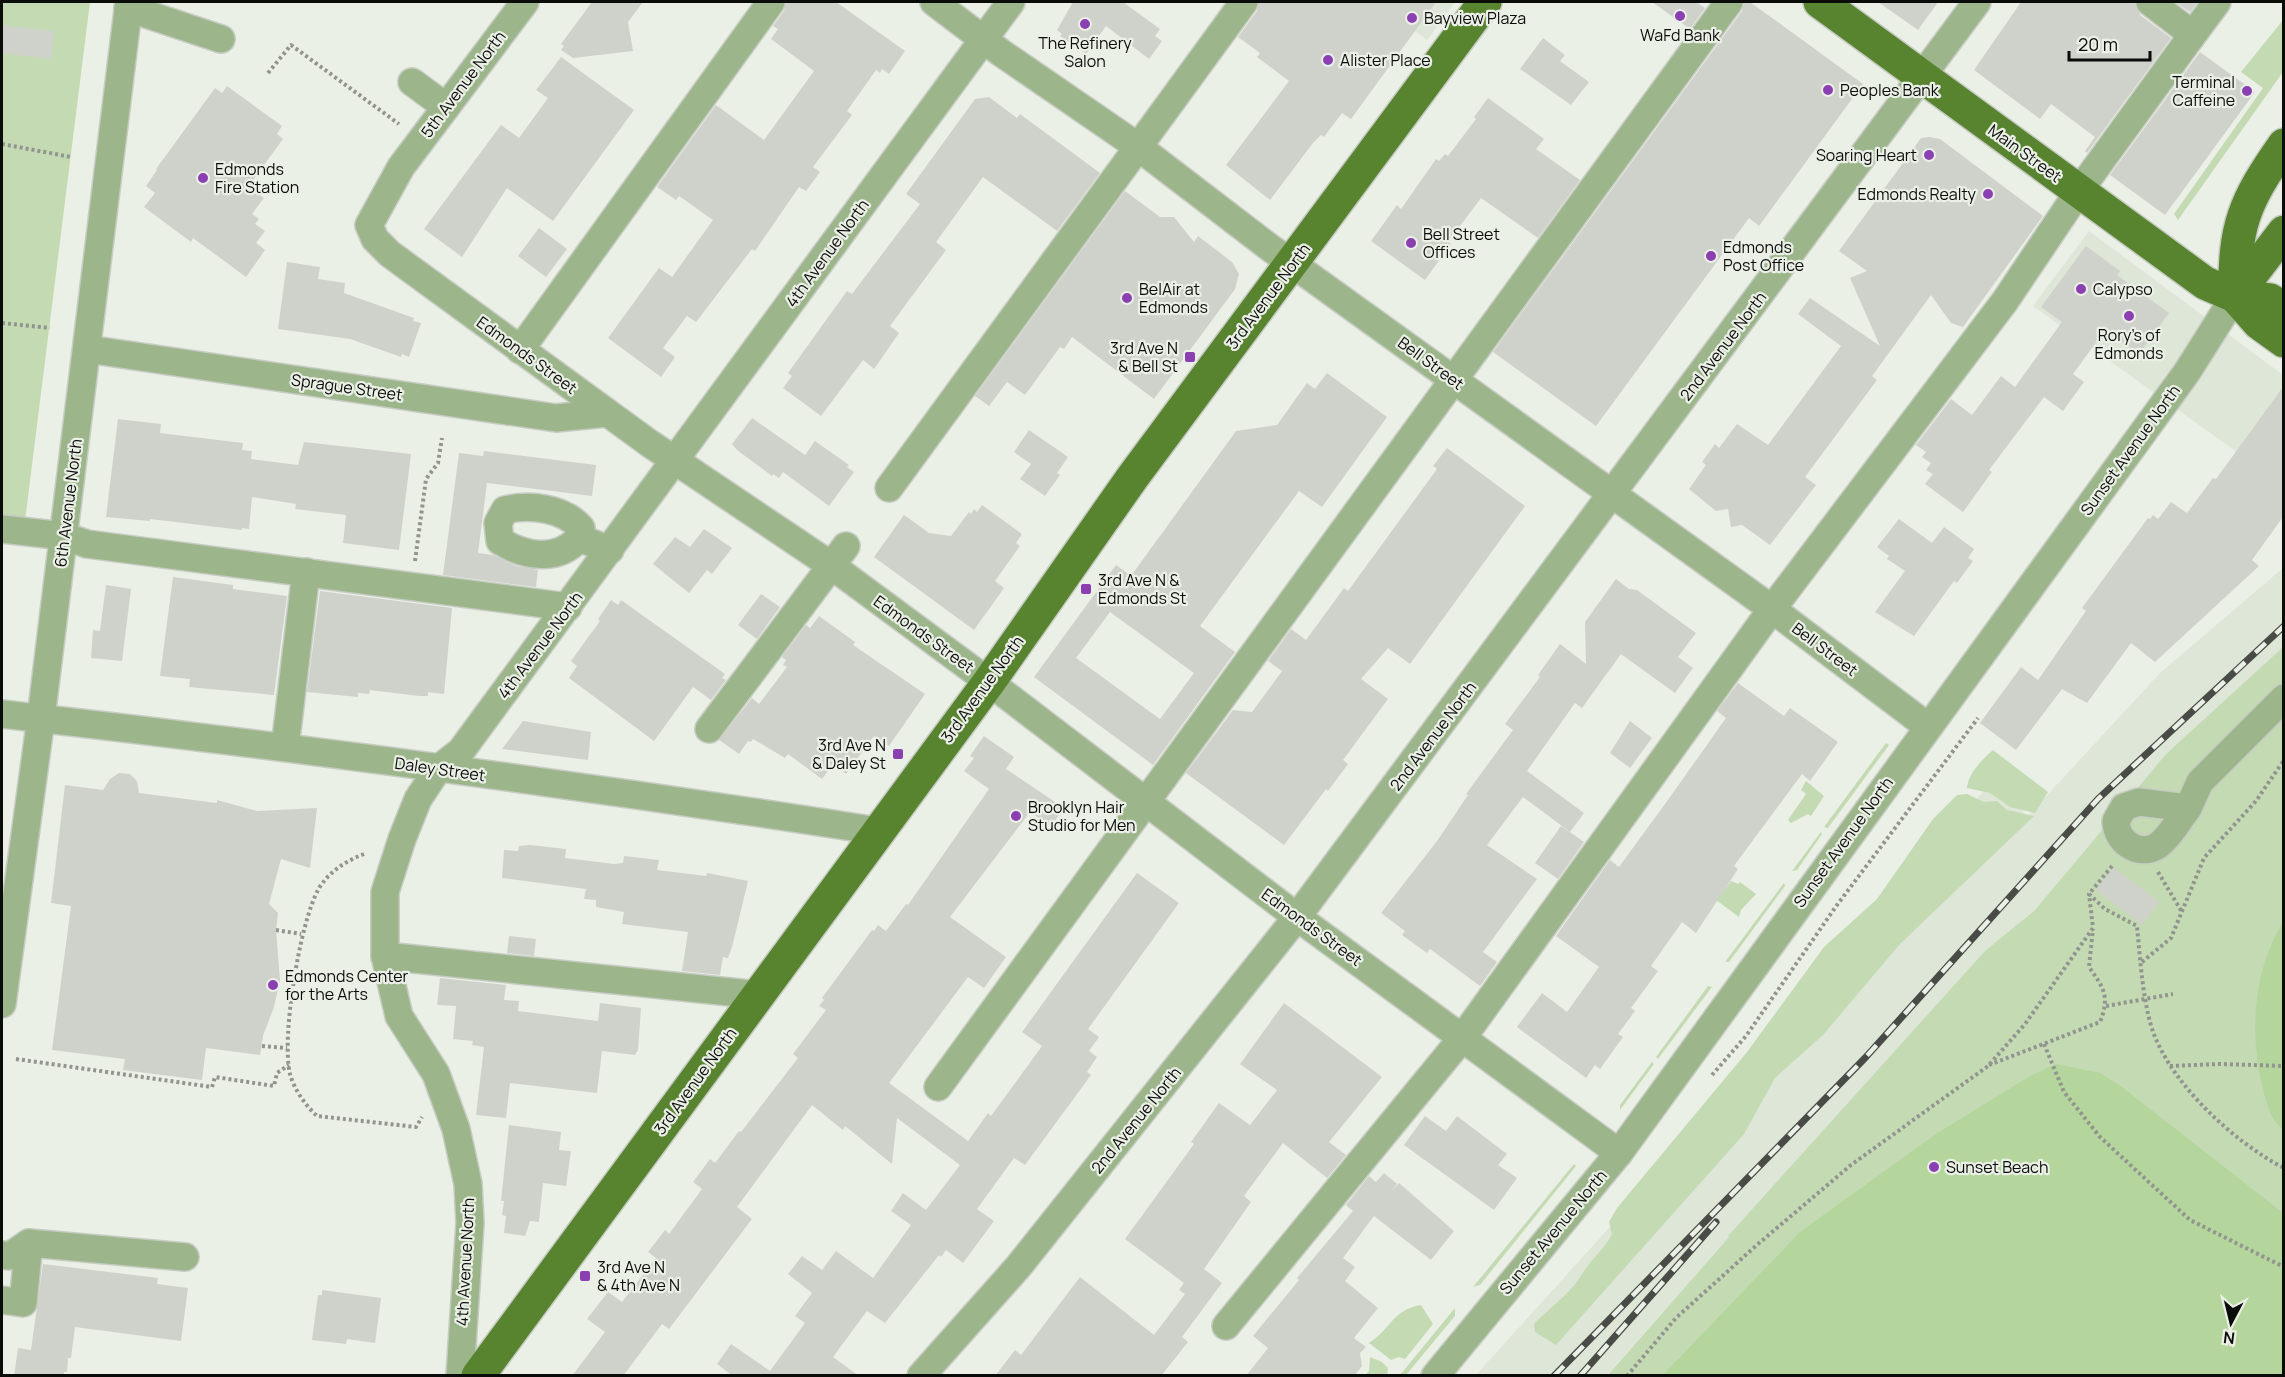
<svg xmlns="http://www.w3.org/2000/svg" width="2285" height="1377" font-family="Manrope,sans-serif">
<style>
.built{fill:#dde6d7}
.green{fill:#c4dab3}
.water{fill:#b4d59b}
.building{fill:#ced2ca;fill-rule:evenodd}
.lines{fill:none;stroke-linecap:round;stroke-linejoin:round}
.minor-casing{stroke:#c7ccc3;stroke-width:30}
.major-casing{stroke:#c7ccc3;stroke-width:36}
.path{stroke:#92958f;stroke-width:4;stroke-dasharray:3 3;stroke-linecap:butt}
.minor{stroke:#9cb58a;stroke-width:27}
.major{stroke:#58832f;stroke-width:33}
.rail-casing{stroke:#484b46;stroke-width:7}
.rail{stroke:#ebf0e7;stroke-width:4.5;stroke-dasharray:14;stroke-linecap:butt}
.poi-dot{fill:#8b40b2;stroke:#ebf0e7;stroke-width:2}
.labels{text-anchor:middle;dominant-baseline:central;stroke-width:4.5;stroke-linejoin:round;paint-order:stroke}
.poi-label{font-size:16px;fill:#0a0c09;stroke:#ebf0e7;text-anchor:start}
.street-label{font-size:16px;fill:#0a0c09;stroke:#ebf0e7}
</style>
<rect width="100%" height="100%" fill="#ebf0e7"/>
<g class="built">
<polygon points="1376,2 1455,2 1427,40"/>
<polygon points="2089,231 2283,375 2283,485 2033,306"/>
<polygon points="2283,568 2283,647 2166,754 1936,1027 1737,1228 1607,1375 1475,1376 1627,1208 1780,1022 1997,776 2027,817 2160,673"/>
</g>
<g class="green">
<polygon points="2,2 90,2 25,521 2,518"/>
<polygon points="2283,20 2283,72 2178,220 2174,214 2263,88 2241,72"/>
<polygon points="2283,647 2283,1375 1607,1376 1729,1237 1728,1236 1985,951 2034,911 2166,754"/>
<polygon points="1886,743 1889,745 1828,828 1824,827"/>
<path d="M1993 750 2048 792 2035 813 2010 807 1990 793 1967 788C1968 773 1983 759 1993 750Z"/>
<polygon points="1806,781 1824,796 1811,816 1808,814 1791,823 1788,820 1806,794 1801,790"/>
<path d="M1967 794 1984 802 1997 801 2007 810 2034 816 1900 944 1823 1035 1775 1078 1744 1134 1556 1345 1535 1332 1534 1324C1545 1312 1558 1303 1569 1291 1579 1281 1586 1266 1595 1257 1602 1249 1607 1244 1612 1234L1609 1222 1617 1208 1747 1052 1824 947 1877 899 1933 819 1957 795Z"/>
<polygon points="1821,832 1822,834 1797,870 1792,871"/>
<polygon points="1731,881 1738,884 1740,882 1756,894 1741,910 1739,917 1716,900"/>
<polygon points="1784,883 1785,886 1729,962 1725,962"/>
<polygon points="1708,986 1712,987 1658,1059 1656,1057"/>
<polygon points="1652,1062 1654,1064 1620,1110 1620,1105"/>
<polygon points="1574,1164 1576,1166 1480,1285 1473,1287"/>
<path d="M1421 1305 1433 1324 1405 1359 1399 1357 1391 1360 1369 1343C1392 1328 1392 1310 1421 1305Z"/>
<polygon points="1455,1308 1455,1316 1406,1375 1400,1375"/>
<polygon points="1370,1357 1382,1362 1388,1368 1387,1375 1365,1375 1369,1371"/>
</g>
<g class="water">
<path d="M2283 922V1129C2271 1121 2268 1107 2264 1093 2249 1037 2252 972 2283 922Z"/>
<polygon points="2056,1064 2100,1073 2122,1087 2283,1213 2283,1375 1663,1375 1800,1232 1936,1134 2030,1076"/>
</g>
<g class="building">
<polygon points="592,2 643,2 628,22 633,51 573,58 561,50 564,46 561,44"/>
<polygon points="786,2 836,2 905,51 889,74 882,69 880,73 876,70 847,111 852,115 813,167 820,172 806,191 799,187 755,251 752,249 696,322 687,316 663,348 675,357 661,377 608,338 659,268 672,277 713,220 679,196 676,200 657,187 716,105 764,140 814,71 771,39 778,29 773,26 784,11"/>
<polygon points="1073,2 1123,2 1160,29 1155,36 1162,41 1149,59 1106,26 1086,54 1060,36 1062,34 1057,30"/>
<polygon points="1259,2 1436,2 1351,119 1342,113 1324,137 1321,135 1313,143 1270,200 1226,165 1289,81 1257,57 1260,53 1238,37 1257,11"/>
<polygon points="1652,2 1696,2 1705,8 1690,29"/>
<polygon points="1744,2 1750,2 1863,84 1759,226 1749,218 1596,426 1493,352 1742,11"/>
<polygon points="1878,2 1938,2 1918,30"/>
<polygon points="2021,2 2134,2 2140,15 2171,38 2087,153 2085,151 2095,137 2051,104 2040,119 1974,70"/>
<polygon points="2175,2 2198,2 2190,12"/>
<polygon points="2,25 54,31 51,59 2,53"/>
<polygon points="1543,38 1565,55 1560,61 1589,82 1571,105 1520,69"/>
<polygon points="2200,52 2255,92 2165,215 2110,175"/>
<polygon points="561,57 634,110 553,221 507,188 462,257 424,229 501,125 519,138 548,98 536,90"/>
<polygon points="227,86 282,126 277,134 283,139 248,187 264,198 252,214 259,219 255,224 265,231 256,243 265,250 246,277 193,238 191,242 144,207 155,193 146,186 157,170 156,169 215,88 222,93"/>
<polygon points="989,97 1017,118 1020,114 1100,173 1057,231 983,177 936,242 946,250 890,326 899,333 874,369 863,360 821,416 783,388 792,376 788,373 847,291 852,294 920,204 906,194 975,99"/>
<polygon points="1488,98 1544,139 1536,149 1580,180 1538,238 1481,198 1448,242 1451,244 1425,280 1371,241 1397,205 1401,209 1436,159 1439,161 1445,154 1448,156 1476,119 1474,117"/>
<polygon points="1929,137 1940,139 2043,216 1963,327 1951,323 1931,295 1872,376 1877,380 1805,477 1816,485 1770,545 1742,525 1731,527 1728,509 1716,511 1689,489 1706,465 1702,462 1715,444 1719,448 1737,424 1768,445 1841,346 1798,314 1810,298 1880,346 1850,278 1867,271 1839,251 1921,138"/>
<polygon points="1125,191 1160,217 1174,217 1194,242 1198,236 1232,262 1239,274 1235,289 1154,399 1072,337 1064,349 1060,347 1025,395 1007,382 989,406 975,396"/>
<polygon points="539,228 567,249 546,277 518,256"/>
<polygon points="2086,246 2120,271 2117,275 2169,313 2139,354 2105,330 2073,374 2084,382 2063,411 2044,397 1989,470 1992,472 1963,512 1925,484 1933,474 1926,470 1931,463 1922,457 1926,452 1916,445 1951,399 1972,415 2001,376 2015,387 2062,322 2041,307"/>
<polygon points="287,262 320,267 318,279 345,283 344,293 414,318 413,321 421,323 409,357 402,354 401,357 350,339 278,329"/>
<path d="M1327 373 1387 417 1322 507 1299 491 1200 626 1235 652 1153 765 1034 677 1116 565 1131 576 1236 431 1277 425 1307 383 1315 389ZM1110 612 1194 673 1160 719 1076 658Z"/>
<polygon points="2283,387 2283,517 2252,560 2259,566 2155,662 2131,643 2087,703 2062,689 2016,750 1980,723 2021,667 2038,680 2086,611 2082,608 2148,518 2150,519 2153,515 2158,519 2171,502 2187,513 2213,478 2216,479"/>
<polygon points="752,418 805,455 815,441 849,465 847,467 854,472 829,506 783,472 779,478 773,474 772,476 737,450 732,444"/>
<polygon points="118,419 161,424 160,433 243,443 242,450 252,451 251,459 298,465 304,442 411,454 399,550 343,543 346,515 295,509 296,504 252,497 249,529 242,528 242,530 150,519 150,521 106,517"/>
<polygon points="1029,430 1068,457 1057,473 1060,475 1045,496 1020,479 1031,464 1014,452"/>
<polygon points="1447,448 1525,506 1410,664 1388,648 1361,679 1388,699 1343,760 1348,764 1328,791 1326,789 1284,845 1186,773 1233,710 1252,712 1282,671 1268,661 1291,629 1306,640 1344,588 1348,591 1437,469 1433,466"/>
<polygon points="484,451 596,465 592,496 487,483 478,553 493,555 516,566 538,570 536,587 443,575 459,453 483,456"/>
<polygon points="982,505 1022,534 1016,543 1020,546 995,581 1004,588 974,630 874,557 904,515 929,533 951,536 969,512 971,514 974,509 977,512"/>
<polygon points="1899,519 1932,543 1944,527 1974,549 1968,558 1973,561 1957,583 1954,581 1914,636 1875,612 1905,571 1887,559 1889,556 1877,547"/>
<polygon points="704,529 732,548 712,574 707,570 689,593 653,564 675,537 690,547"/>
<polygon points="173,577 233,585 233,589 287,596 274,695 189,687 190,679 160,676"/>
<polygon points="1616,579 1629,589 1637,590 1696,633 1678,657 1693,668 1675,693 1621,654 1582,708 1575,703 1527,771 1584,813 1570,832 1523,797 1487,845 1537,879 1483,952 1497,962 1480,986 1430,949 1427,953 1402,935 1405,931 1381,913 1437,841 1468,795 1466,794 1513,730 1505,724 1540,677 1538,675 1560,644 1586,664 1585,622"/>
<polygon points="106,585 131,589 122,661 91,658 93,630 100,631"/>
<polygon points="320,591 452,608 444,694 428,692 428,696 419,696 370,690 369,694 358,693 358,697 307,692"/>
<polygon points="761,594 780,607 757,639 738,625"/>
<polygon points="611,600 618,605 621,600 725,674 722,678 726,680 711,700 693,687 654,741 569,678 577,666 571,661 600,621 598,619"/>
<polygon points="819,616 855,642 853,645 925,694 889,746 874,736 846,774 833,764 822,779 788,754 785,758 753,739 751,742 748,741 739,754 719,740 752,698 759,704 787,667 783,665 786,660 782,657 806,625 810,628"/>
<polygon points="1738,683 1784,716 1790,708 1838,742 1810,781 1802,774 1742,855 1734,866 1738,869 1696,933 1682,922 1651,966 1658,971 1631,1008 1635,1011 1618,1034 1623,1037 1600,1069 1595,1065 1586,1078 1517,1027 1542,993 1567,1012 1599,967 1556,936 1610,860 1619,867 1670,797 1726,718 1717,711"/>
<polygon points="523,721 591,732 588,760 502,749"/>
<polygon points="1630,721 1652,738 1630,768 1610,753"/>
<polygon points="984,736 1014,757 1006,769 1064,808 1051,826 1030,812 950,917 1006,957 984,988 968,977 889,1083 968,1141 988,1113 991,1116 1042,1046 1022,1032 1137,873 1179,903 1088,1029 1099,1037 1089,1051 1097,1057 1087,1072 1091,1075 1025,1165 1014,1158 977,1209 994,1221 963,1263 946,1250 941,1257 939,1255 885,1323 867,1311 833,1357 859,1376 733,1376 717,1364 731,1344 770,1371 805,1323 795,1316 812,1293 788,1274 802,1256 822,1270 836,1251 873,1278 911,1225 891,1211 903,1193 926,1210 960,1165 897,1118 892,1164 845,1126 843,1130 812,1105 737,1207 752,1219 669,1329 662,1324 623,1376 572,1376 605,1332 587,1319 608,1292 622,1302 656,1258 648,1252 665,1230 669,1234 702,1189 693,1182 710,1159 715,1163 739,1131 741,1132 798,1058 793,1054 826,1010 819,1006 824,1000 822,998 872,930 874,931 878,925 886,931 906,904 908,905 989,789 964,771 974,758 970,756"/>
<polygon points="119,773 130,774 137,781 139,793 217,803 217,800 257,811 317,808 310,868 281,859 269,904 278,913 276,930 280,980 274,1007 263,1036 260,1055 206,1048 202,1080 123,1070 125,1059 52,1050 71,906 51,903 65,785 103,790 110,779"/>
<polygon points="1561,826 1584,842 1558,879 1535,863"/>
<polygon points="530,845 566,849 565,858 614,864 623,863 624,856 659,860 657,870 706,876 707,873 748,881 732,947 728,958 723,957 720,975 682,971 688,932 622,924 624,912 596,907 596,900 584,899 586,889 502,878 504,850 518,851 519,846"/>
<polygon points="2113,867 2159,902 2142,925 2096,890"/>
<polygon points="509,936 536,939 534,956 507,953"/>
<polygon points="440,978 506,985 504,1000 519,1001 518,1011 598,1021 600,1003 641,1008 638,1050 635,1055 602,1051 597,1093 510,1083 506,1118 476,1115 484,1047 472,1045 473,1041 453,1039 456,1006 437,1005"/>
<polygon points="1284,1003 1382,1077 1329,1142 1346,1155 1327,1178 1283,1143 1244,1196 1251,1202 1204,1269 1222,1283 1182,1337 1188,1342 1161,1376 995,1376 1015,1350 1021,1355 1080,1277 1154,1335 1185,1294 1179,1290 1184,1283 1125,1239 1194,1144 1191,1142 1219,1103 1250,1125 1277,1090 1240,1064"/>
<polygon points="1425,1116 1446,1131 1457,1116 1507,1154 1498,1165 1517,1178 1494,1210 1404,1145"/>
<polygon points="509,1125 561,1132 559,1150 571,1151 566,1186 543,1183 539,1222 530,1221 525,1236 504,1233 506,1216 502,1215 504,1201 501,1201"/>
<polygon points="1384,1173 1397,1184 1391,1192 1399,1183 1454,1231 1431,1260 1374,1216 1343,1258 1355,1267 1345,1281 1378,1308 1354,1338 1366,1347 1360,1353 1362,1366 1354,1376 1246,1376 1268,1348 1253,1336 1299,1280 1297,1278 1353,1211 1346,1205 1369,1176 1376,1182"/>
<polygon points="43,1264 158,1278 157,1284 188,1288 181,1341 75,1327 71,1358 68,1358 67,1372 64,1372 64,1376 14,1376 18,1348 31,1350"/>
<polygon points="322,1290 381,1298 375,1343 347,1339 346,1344 312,1340 318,1295 322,1295"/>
</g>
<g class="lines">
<g class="minor-casing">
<g id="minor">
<polyline points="525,2 401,167 369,225 375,239 390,254 649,443 832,566 989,682 1297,917 1619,1153"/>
<polyline points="934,2 1000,52 1137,146 1269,247 1772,609 1927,726"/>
<polyline points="128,8 221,39"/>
<polyline points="2191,37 2217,2"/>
<polyline points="412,82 446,107"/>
<polyline points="87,349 556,418 607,413"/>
<polyline points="520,350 771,2"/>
<polyline points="889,488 1244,2"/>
<polyline points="2,529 64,536 87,544 568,607"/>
<path d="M579 538C558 562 525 557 500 541L498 523 505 510C530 504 564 508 581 528L579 538 610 550"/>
<path d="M2 714C295 747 587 786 878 831"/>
<polyline points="709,729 846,546"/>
<polyline points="285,747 306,572"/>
<path d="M2139 802 2188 808C2180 819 2172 833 2162 842 2144 860 2116 844 2116 821L2124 807Z"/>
<polyline points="2188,808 2200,782 2284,698"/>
<polyline points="385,956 759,995"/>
<polyline points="2,1004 41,718 129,2"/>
<polyline points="938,1087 1729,2"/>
<polyline points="2,1255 10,1256 29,1243 185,1257"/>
<polyline points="2,1300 23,1303 29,1243"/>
<polyline points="1226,1326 1463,1037 1772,609 2005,301 2079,191 2191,37 2188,31 2150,2"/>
<polyline points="460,1376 470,1223 468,1184 456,1129 436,1074 399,1016 385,956 385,892 402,839 418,799 438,769 461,751 1011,2"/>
<polyline points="921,1376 1018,1267 1297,917 1977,2"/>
<polyline points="1435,1376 1619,1153 2187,372 2235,296"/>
</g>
</g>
<g class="major-casing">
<g id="major">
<polyline points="1820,2 2205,283 2235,296 2270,300 2284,309"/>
<path d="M2235 296C2234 226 2244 202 2284 145"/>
<polyline points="2235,296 2284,232"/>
<polyline points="2235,296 2259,323 2284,341"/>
<polyline points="478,1376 989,682 1132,478 1485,2"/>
</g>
</g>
<g class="path">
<polyline points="268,73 291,45 399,124"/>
<polyline points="2,144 71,157"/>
<polyline points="2,323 50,328"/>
<polyline points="415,561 426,479 438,463 442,438"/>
<path d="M364 854C346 861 328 872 318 890 300 923 281 1037 290 1074 294 1089 305 1105 317 1116L416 1127 422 1117"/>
<path d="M2112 866 2089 894 2105 909 2137 926C2140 957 2142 991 2150 1022 2165 1079 2233 1142 2284 1168"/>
<polyline points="2158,872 2182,912"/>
<polyline points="276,930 301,934"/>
<polyline points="2142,962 2171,938 2204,858 2256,801 2284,760"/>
<polyline points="2106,1006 2173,994"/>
<polyline points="2044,1044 2064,1092 2100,1137 2190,1220 2284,1267"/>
<polyline points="262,1046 287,1048"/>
<polyline points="16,1059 212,1087 215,1077 274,1086 277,1073 289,1065"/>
<path d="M1989 1065 2100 1022C2110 997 2104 988 2089 967L2093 929"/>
<polyline points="2170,1066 2220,1064 2284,1066"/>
<polyline points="1712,1075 1746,1036 1837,905 1978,718"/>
<polyline points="1627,1376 1676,1318 1758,1244 1851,1165 1988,1066 2025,1024 2093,928 2089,894"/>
</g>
<use href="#minor" class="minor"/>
<use href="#major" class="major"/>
<g class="rail-casing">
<g id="rail">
<polyline points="1554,1376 1865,1058 2098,799 2284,626"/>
<polyline points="1580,1376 1716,1222"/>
</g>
</g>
<use href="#rail" class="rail"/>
</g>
<g class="poi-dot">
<circle cx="1680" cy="16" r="6"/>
<circle cx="1412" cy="18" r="6"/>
<circle cx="1085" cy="24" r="6"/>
<circle cx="1328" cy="60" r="6"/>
<circle cx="1828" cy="90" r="6"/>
<circle cx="2247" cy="91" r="6"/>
<circle cx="1929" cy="155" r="6"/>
<circle cx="203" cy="178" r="6"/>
<circle cx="1988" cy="194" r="6"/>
<circle cx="1411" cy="243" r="6"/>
<circle cx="1711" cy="256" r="6"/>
<circle cx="2081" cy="289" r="6"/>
<circle cx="1127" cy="298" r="6"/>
<circle cx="2129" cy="316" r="6"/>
<rect x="1184" y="351" width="12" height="12" rx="3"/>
<rect x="1080" y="583" width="12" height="12" rx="3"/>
<rect x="892" y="748" width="12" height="12" rx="3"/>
<circle cx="1016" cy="816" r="6"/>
<circle cx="273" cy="985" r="6"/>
<circle cx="1934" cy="1167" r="6"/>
<rect x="579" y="1270" width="12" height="12" rx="3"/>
</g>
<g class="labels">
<g class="poi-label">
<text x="1424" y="18">Bayview Plaza</text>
<text x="1680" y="35" text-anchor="middle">WaFd Bank</text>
<text x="1085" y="43" text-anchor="middle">The Refinery<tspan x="1085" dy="18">Salon</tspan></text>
<text x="1340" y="60">Alister Place</text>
<text x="2235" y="82" text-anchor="end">Terminal<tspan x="2235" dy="18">Caffeine</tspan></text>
<text x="1840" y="90">Peoples Bank</text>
<text x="1917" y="155" text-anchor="end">Soaring Heart</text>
<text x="215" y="169">Edmonds<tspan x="215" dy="18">Fire Station</tspan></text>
<text x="1976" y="194" text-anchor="end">Edmonds Realty</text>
<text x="1423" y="234">Bell Street<tspan x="1423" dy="18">Offices</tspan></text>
<text x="1723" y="247">Edmonds<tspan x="1723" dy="18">Post Office</tspan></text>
<text x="1139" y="289">BelAir at<tspan x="1139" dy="18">Edmonds</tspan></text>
<text x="2093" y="289">Calypso</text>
<text x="2129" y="335" text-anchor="middle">Rory's of<tspan x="2129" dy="18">Edmonds</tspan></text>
<text x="1178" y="348" text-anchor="end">3rd Ave N<tspan x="1178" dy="18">&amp; Bell St</tspan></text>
<text x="1098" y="580">3rd Ave N &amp;<tspan x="1098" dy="18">Edmonds St</tspan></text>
<text x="886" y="745" text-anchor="end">3rd Ave N<tspan x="886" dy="18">&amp; Daley St</tspan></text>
<text x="1028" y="807">Brooklyn Hair<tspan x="1028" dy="18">Studio for Men</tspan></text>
<text x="285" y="976">Edmonds Center<tspan x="285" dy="18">for the Arts</tspan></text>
<text x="1946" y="1167">Sunset Beach</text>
<text x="597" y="1267">3rd Ave N<tspan x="597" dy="18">&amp; 4th Ave N</tspan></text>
</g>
<g class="street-label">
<text transform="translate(463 84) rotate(-53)">5th Avenue North</text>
<text transform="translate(2025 153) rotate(36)">Main Street</text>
<text transform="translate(827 253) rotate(-54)">4th Avenue North</text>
<text transform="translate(1268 296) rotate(-53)">3rd Avenue North</text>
<text transform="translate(1723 346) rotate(-53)">2nd Avenue North</text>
<text transform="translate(527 355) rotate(36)">Edmonds Street</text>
<text transform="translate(1431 363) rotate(36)">Bell Street</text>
<text transform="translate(347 387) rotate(8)">Sprague Street</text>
<text transform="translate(2130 450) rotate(-54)">Sunset Avenue North</text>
<text transform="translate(68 503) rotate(-83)">6th Avenue North</text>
<text transform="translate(924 634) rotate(36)">Edmonds Street</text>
<text transform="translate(540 645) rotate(-53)">4th Avenue North</text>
<text transform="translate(1825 649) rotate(37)">Bell Street</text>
<text transform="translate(982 689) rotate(-54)">3rd Avenue North</text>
<text transform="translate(1433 736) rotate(-53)">2nd Avenue North</text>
<text transform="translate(440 769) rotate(8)">Daley Street</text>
<text transform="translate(1843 842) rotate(-54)">Sunset Avenue North</text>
<text transform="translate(1312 927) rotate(36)">Edmonds Street</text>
<text transform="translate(695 1081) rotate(-54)">3rd Avenue North</text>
<text transform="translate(1136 1120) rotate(-51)">2nd Avenue North</text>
<text transform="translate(1553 1232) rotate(-50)">Sunset Avenue North</text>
<text transform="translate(465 1262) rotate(-87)">4th Avenue North</text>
</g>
</g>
<rect width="2285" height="1377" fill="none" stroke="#0a0c09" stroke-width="6"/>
<g transform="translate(2231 1323) rotate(187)" stroke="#ebf0e7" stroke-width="4.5" paint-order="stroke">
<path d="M0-4.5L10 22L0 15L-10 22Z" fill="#0a0c09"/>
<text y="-9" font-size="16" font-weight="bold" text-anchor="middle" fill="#0a0c09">N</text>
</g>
<path d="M2069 51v9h81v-9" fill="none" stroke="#0a0c09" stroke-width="3"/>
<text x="2078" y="51" font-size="18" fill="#0a0c09" stroke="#ebf0e7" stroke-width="4.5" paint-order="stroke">20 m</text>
</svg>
